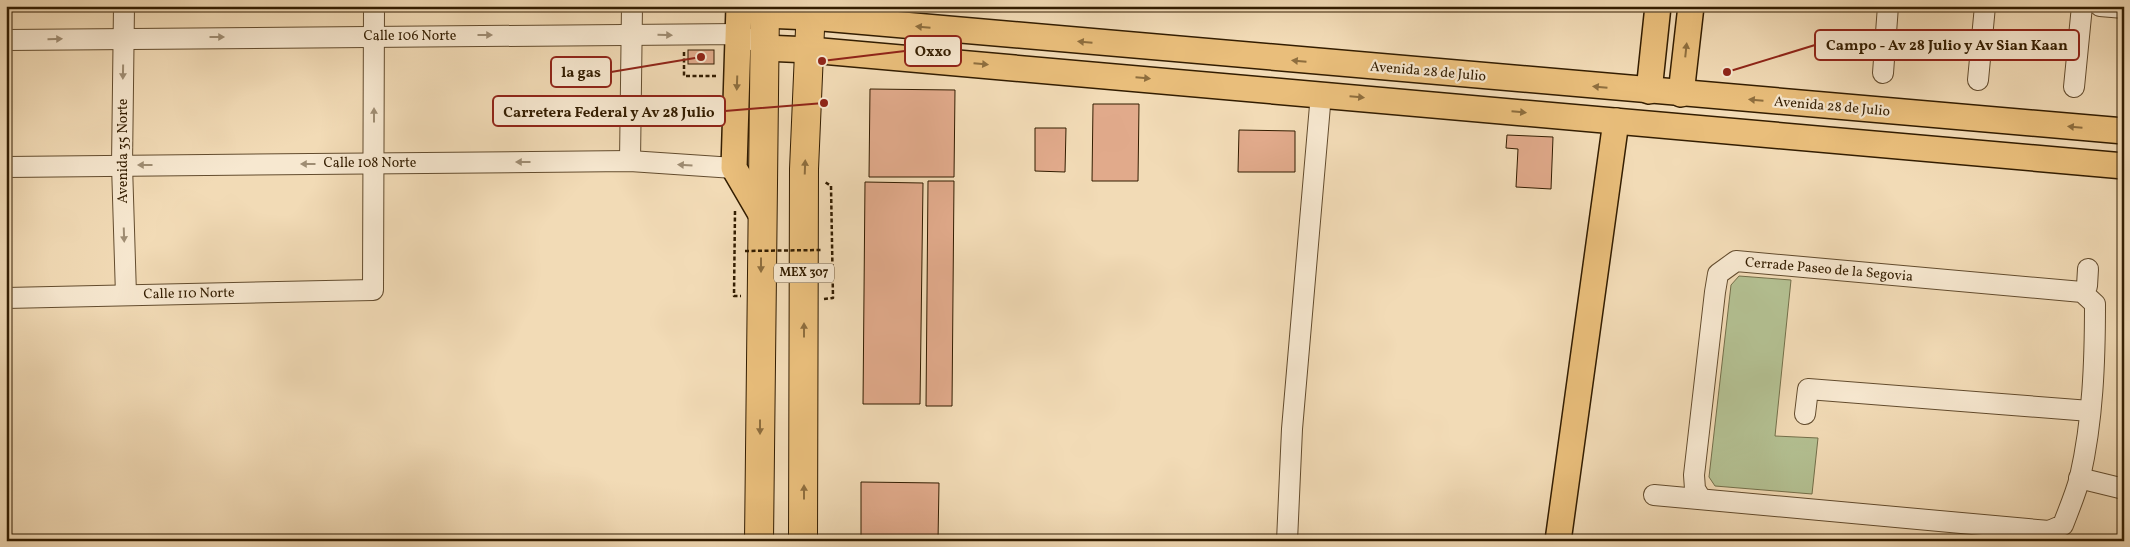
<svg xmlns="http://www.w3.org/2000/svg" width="2130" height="547" font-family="Vollkorn,serif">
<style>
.green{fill:#b4c193;stroke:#746f4a}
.building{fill:#e1aa8b;stroke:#331d01}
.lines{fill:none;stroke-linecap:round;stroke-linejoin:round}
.minor-casing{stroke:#634c2e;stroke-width:22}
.major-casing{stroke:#331d01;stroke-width:28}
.highway-casing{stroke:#331d01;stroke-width:30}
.path{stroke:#331d01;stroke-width:2.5;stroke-dasharray:4 2.5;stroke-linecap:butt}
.minor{stroke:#f7e8d0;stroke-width:20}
.major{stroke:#e9be7b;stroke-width:25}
.highway{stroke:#e9be7b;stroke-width:28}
.path-bridge{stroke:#331d01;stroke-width:2.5;stroke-dasharray:4 2.5;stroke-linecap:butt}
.oneway{fill:#8e6e3e}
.oneway2{fill:#9f8d73}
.labels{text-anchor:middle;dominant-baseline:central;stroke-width:4.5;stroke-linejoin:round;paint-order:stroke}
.shield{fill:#f7e8d0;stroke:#6e5a3f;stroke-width:1}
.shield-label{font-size:12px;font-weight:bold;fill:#331d01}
.street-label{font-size:14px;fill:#331d01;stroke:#f7e8d0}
.leader{fill:none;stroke:#8f2418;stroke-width:2}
.callout-dot{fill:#8f2418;stroke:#f7e8d0;stroke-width:2}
.callout{fill:#f7e8d0;stroke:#8f2418;stroke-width:2}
.callout-label{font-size:15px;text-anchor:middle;font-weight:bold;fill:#331d01}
</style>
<rect width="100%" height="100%" fill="#f2dbb6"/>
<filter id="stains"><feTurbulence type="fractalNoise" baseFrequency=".004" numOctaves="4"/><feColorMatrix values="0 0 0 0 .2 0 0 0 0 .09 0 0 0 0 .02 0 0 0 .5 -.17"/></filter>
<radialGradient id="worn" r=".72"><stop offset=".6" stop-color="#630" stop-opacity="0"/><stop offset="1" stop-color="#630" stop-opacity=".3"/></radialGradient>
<polygon class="green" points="1739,276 1791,280 1775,436 1818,438 1812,494 1715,486 1709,477 1731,285"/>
<g class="building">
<rect x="688" y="50" width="26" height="14"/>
<polygon points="870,89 955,90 954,177 869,177"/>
<polygon points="1093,104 1139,104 1138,181 1092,181"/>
<polygon points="1035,128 1066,128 1065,172 1035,171"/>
<polygon points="1239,130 1295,131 1295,172 1238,172"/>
<polygon points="1507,135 1553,137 1551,189 1516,187 1518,149 1506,148"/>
<polygon points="928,181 954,181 952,406 926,406"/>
<polygon points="865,182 923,183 920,404 863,404"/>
<polygon points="861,482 939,483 938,541 861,541"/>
</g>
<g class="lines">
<g class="minor-casing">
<g id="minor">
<polyline points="124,6 122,165 126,295"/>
<polyline points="2100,6 2124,8"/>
<polyline points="6,40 739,34 750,40"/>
<polyline points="1883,73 1888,6"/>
<polyline points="1978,80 1985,6"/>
<polyline points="2074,87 2082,6"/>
<polyline points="630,161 632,6"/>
<polyline points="6,167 630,161 734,168"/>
<polyline points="2082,292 2087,286 2088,269"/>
<polyline points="6,298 373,290 374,6"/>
<polyline points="1805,414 1808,389 2090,411"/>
<polyline points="2079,478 2124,489"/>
<polyline points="1654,495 2049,531"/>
<path d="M1701 499 1695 489 1694 475 1715 292 1718 274 1736 261 2082 292 2095 304C2095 361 2093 420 2080 477 2076 493 2069 509 2063 525L2049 531 2057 541"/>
<polyline points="1287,541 1292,429 1321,94"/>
</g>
</g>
<g class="major-casing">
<g id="major">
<polyline points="739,6 734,168 762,216"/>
<polyline points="764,15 811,17 2124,131"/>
<polyline points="764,48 810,50 2124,166"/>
<polyline points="1649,91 1658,6"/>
<polyline points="1681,94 1691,6"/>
<polyline points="1558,541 1616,121"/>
</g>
</g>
<g class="highway-casing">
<g id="highway">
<polyline points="759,541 765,6"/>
<polyline points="803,541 804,169 811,6"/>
</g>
</g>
<g class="path">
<polyline points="684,52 684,76 718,76"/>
<polyline points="735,211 734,296 741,296"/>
<polyline points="824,299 833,298 831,186 825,182"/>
</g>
<use href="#minor" class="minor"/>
<use href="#major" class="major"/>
<use href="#highway" class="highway"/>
<polyline class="path-bridge" points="745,251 823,250"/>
</g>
<defs><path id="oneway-solid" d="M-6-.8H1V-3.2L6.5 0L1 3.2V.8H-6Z" transform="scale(1.25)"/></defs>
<g class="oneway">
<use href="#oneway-solid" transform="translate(923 27) rotate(-175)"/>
<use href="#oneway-solid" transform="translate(1085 42) rotate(-175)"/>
<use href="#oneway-solid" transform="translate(1686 50) rotate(-84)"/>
<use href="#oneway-solid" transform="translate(1299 61) rotate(-175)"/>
<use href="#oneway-solid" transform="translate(981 64) rotate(5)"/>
<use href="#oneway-solid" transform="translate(1143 78) rotate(5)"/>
<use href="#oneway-solid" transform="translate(737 83) rotate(92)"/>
<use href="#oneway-solid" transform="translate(1600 87) rotate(-175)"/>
<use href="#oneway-solid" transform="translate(1357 97) rotate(5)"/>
<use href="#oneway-solid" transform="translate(1756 100) rotate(-175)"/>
<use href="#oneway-solid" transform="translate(1519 112) rotate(5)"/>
<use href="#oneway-solid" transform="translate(2075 127) rotate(-175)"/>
<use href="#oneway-solid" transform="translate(805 167) rotate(-88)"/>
<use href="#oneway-solid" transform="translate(761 265) rotate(90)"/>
<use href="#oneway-solid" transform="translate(804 330) rotate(-90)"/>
<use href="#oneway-solid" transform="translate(760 427) rotate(90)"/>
<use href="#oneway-solid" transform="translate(804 492) rotate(-90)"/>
</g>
<g class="oneway2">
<use href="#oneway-solid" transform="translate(485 35)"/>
<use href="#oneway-solid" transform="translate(665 35) rotate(1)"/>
<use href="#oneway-solid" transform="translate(217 37)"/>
<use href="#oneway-solid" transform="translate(55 39) rotate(-1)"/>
<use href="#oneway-solid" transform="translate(123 72) rotate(91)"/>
<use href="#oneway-solid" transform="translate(374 115) rotate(-90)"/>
<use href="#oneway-solid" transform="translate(523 162) rotate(180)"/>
<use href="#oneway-solid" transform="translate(308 164) rotate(180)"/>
<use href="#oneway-solid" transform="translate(145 165) rotate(180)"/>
<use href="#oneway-solid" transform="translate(685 165) rotate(-176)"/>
<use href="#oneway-solid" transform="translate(124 235) rotate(88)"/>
</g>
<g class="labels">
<rect class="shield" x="774" y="263.5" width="60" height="19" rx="4"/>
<g class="shield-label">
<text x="804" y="273">MEX 307</text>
</g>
<g class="street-label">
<text x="410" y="36">Calle 106 Norte</text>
<text transform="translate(1428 72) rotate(5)">Avenida 28 de Julio</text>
<text transform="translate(1832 107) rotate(5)">Avenida 28 de Julio</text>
<text transform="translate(123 151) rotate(-90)">Avenida 35 Norte</text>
<text x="370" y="163">Calle 108 Norte</text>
<text transform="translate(1829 270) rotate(5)">Cerrade Paseo de la Segovia</text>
<text transform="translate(189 294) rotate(-1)">Calle 110 Norte</text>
</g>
</g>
<path class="leader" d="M1727 72L1815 45M822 61L905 51M701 57L611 72M824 103L725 111"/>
<g class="callout-dot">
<circle cx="1727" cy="72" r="5"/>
<circle cx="822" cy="61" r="5"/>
<circle cx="701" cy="57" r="5"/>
<circle cx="824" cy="103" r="5"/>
</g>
<g class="callout">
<rect x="1815" y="30" width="264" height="30" rx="5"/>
<rect x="905" y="36" width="56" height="30" rx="5"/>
<rect x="551" y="57" width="60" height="30" rx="5"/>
<rect x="493" y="96" width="232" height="30" rx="5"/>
</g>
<g class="callout-label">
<text x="1947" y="50">Campo - Av 28 Julio y Av Sian Kaan</text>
<text x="933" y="56">Oxxo</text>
<text x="581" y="77">la gas</text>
<text x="609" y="117">Carretera Federal y Av 28 Julio</text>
</g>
<rect width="2130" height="547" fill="none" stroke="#f2dbb6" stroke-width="25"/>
<rect x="8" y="8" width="2115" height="532" fill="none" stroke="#331d01" stroke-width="2.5"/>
<rect x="12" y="12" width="2105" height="522" fill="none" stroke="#331d01"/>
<rect width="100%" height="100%" filter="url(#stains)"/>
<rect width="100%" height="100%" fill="url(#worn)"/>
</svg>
